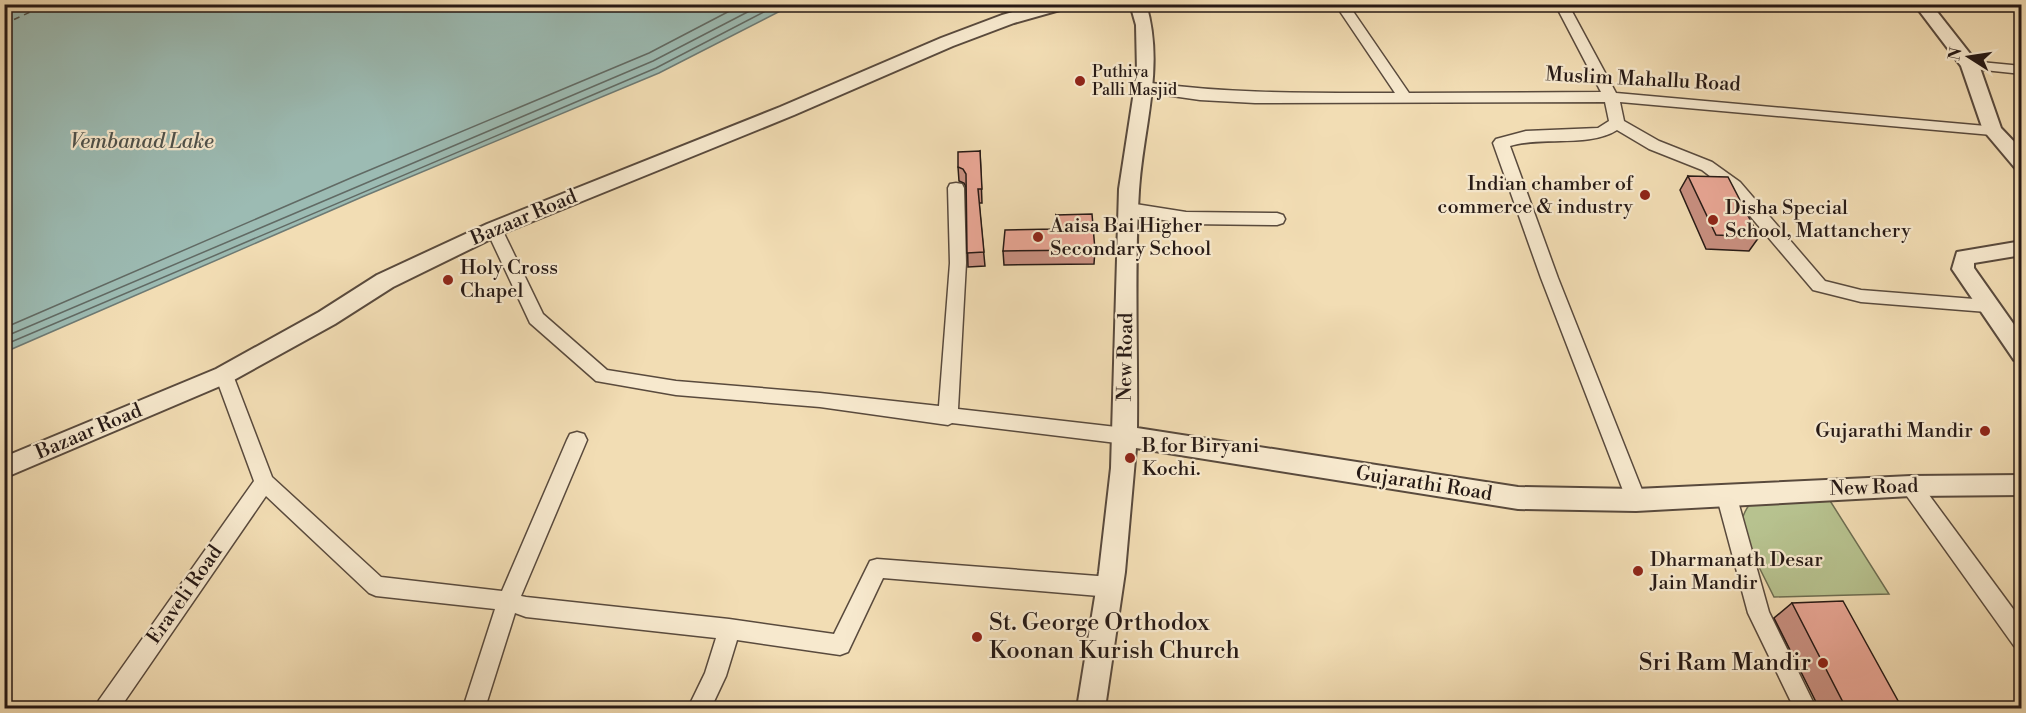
<svg xmlns="http://www.w3.org/2000/svg" width="2026" height="713" font-family="'Libre Bodoni',serif">
<style>
.green{fill:#b7c28f;stroke:#6e6e52;stroke-width:1.5}
.water{fill:#9cbbb3;stroke:#6d7a74;stroke-width:1.5}
.lines{fill:none;stroke-linecap:round;stroke-linejoin:round}
.shore{stroke:#616a64;stroke-width:1.5}
.ferry{stroke:#4f524c;stroke-width:1.5;stroke-dasharray:6 5;stroke-linecap:butt}
.minor-casing{stroke:#594a3d;stroke-width:3}
.tertiary-casing{stroke:#594a3d;stroke-width:4}
.minor{fill:#f7e9ce;fill-rule:evenodd}
.tertiary{fill:#f7e9ce;fill-rule:evenodd}
.wall{fill:#c99081;stroke:#261915;stroke-width:1.5}
.building{fill:#eaa796;stroke:#261915;stroke-width:1.5}
.poi-dot{fill:#8f2418;stroke:#f7e9ce;stroke-width:2}
.labels{text-anchor:middle;dominant-baseline:central;stroke-width:4.5;stroke-linejoin:round;paint-order:stroke}
.far-poi-label{font-size:16px;fill:#261915;stroke:#f7e9ce;text-anchor:start}
.street-label{font-size:20px;fill:#261915;stroke:#f7e9ce}
.poi-label{font-size:20px;fill:#261915;stroke:#f7e9ce;text-anchor:start}
.water-label{font-size:21px;font-style:italic;fill:#4f524c;stroke:#f7e9ce}
.near-poi-label{font-size:24px;fill:#261915;stroke:#f7e9ce;text-anchor:start}
</style>
<rect width="100%" height="100%" fill="#f2ddb4"/>
<filter id="stains"><feTurbulence type="fractalNoise" baseFrequency=".00333" numOctaves="4"/><feColorMatrix values="0 0 0 0 .2 0 0 0 0 .09 0 0 0 0 .02 0 0 0 .5 -.17"/></filter>
<radialGradient id="worn" r=".72"><stop offset=".6" stop-color="#630" stop-opacity="0"/><stop offset="1" stop-color="#630" stop-opacity=".3"/></radialGradient>
<path class="green" d="M1827 496 1889 594 1774 597 1744 537C1740 524 1741 517 1749 505Z"/>
<polygon class="water" points="5,4 792,4 792,5 659,73 362,197 5,352"/>
<g class="lines">
<g class="shore">
<polyline points="4,328 353,177 649,53 743,4"/>
<polyline points="4,337 653,61 763,4"/>
<polyline points="4,345 656,68 779,4"/>
</g>
<g class="ferry">
<polyline points="4,9 20,4"/>
<polyline points="4,24 48,4"/>
</g>
<g class="minor-casing">
<g id="minor">
<path d="M1335 4H1348L1409 93 1601 92 1555 4H1568L1616 93 1997 127 2000 130 1992 135 1620 102 1624 121 1659 141 1712 162 1740 182 1825 281 1861 290 1987 300 1993 301 1996 306 1993 311 1987 312 1861 302 1813 290 1728 190 1702 170 1649 149 1617 130C1589 148 1543 136 1510 146L1558 278 1646 500 1643 506 1636 509 1629 506 1541 278 1493 143 1496 139 1526 131 1598 128 1609 121 1605 102 1255 103 1200 100 1144 92 1137 87 1144 82C1228 94 1310 93 1395 93Z"/>
<polygon points="1970,61 2022,66 2022,74 1965,68 1963,65 1965,62"/>
<polygon points="956,183 962,184 964,188 966,263 958,409 1125,428 1132,430 1135,436 1132,442 1125,444 952,423 948,425 820,407 676,395 596,381 530,323 486,229 488,225 500,225 543,314 607,370 676,381 820,393 939,406 950,263 948,188 950,184"/>
<polygon points="1129,203 1186,212 1277,213 1283,215 1285,219 1283,223 1277,225 1186,224 1123,213 1121,209 1123,205"/>
<polygon points="224,368 230,370 233,375 272,477 381,577 502,591 567,440 570,434 577,432 584,434 587,440 521,596 526,597 729,619 834,634 870,561 877,559 1111,577 1118,580 1122,587 1118,594 1111,597 883,578 848,652 840,655 737,640 726,676 711,708 688,708 705,673 716,638 526,617 515,613 485,708 463,708 495,609 376,596 369,593 266,496 120,708 96,708 99,700 254,481 215,375 218,370"/>
<polygon points="1911,478 1918,480 2022,621 2022,649 2014,646 1904,492 1901,486 1904,480"/>
<polygon points="1726,486 1733,488 1736,494 1769,612 1816,708 1794,708 1748,613 1716,494 1719,488"/>
</g>
</g>
<g class="tertiary-casing">
<g id="tertiary">
<polygon points="1041,4 1069,4 1067,8 1014,23 953,46 794,115 501,234 393,287 335,324 232,381 4,478 4,457 216,369 319,312 377,275 487,224 780,107 941,38 1002,15"/>
<path d="M1130 4H1146C1165 67 1143 127 1139 190 1134 269 1138 349 1137 428L1518 487 1636 489 1911 476 2022 475V495L1911 496 1636 511 1518 509 1136 448 1125 572 1105 708H1077L1099 572 1111 468 1119 189 1137 72 1136 25Z"/>
<polygon points="1914,4 1931,4 1979,65 2001,128 2022,150 2022,169 2015,168 1983,130 1961,66"/>
<polygon points="2022,241 2022,255 1974,263 1974,268 2022,336 2022,363 2014,360 1952,269 1957,252"/>
</g>
</g>
<use href="#minor" class="minor"/>
<use href="#tertiary" class="tertiary"/>
</g>
<g class="wall">
<polygon points="980,151 982,203 979,203 985,266 968,267 966,187 964,183 959,181 958,167"/>
<polygon points="1688,176 1759,237 1749,251 1706,249 1680,190"/>
<polygon points="1056,215 1095,250 1094,264 1004,265 1003,251 1056,229"/>
<polygon points="1792,603 1902,708 1819,708 1774,618"/>
</g>
<g class="building">
<polygon points="980,151 982,189 978,189 984,252 967,253 966,174 963,169 958,167 958,152"/>
<polygon points="1688,176 1728,177 1759,237 1716,235"/>
<polygon points="1092,214 1095,250 1003,251 1005,230 1056,229 1056,215"/>
<polygon points="1843,601 1902,708 1846,708 1792,603"/>
</g>
<g class="poi-dot">
<circle cx="1080" cy="81" r="6"/>
<circle cx="1645" cy="195" r="6"/>
<circle cx="1713" cy="220" r="6"/>
<circle cx="1038" cy="237" r="6"/>
<circle cx="448" cy="280" r="6"/>
<circle cx="1985" cy="431" r="6"/>
<circle cx="1130" cy="458" r="6"/>
<circle cx="1638" cy="571" r="6"/>
<circle cx="977" cy="637" r="6"/>
<circle cx="1823" cy="663" r="6"/>
</g>
<g class="labels">
<g class="far-poi-label">
<text x="1092" y="72">Puthiya<tspan x="1092" dy="18">Palli Masjid</tspan></text>
</g>
<g class="street-label">
<text transform="translate(1643 80) rotate(3)">Muslim Mahallu Road</text>
<text transform="translate(524 218) rotate(-23)">Bazaar Road</text>
<text transform="translate(1126 357) rotate(-89)">New Road</text>
<text transform="translate(89 432) rotate(-23)">Bazaar Road</text>
<text transform="translate(1424 484) rotate(9)">Gujarathi Road</text>
<text transform="translate(1874 488) rotate(-2)">New Road</text>
<text transform="translate(185 595) rotate(-55)">Eraveli Road</text>
</g>
<g class="poi-label">
<text x="1633" y="184" text-anchor="end">Indian chamber of<tspan x="1633" dy="23">commerce &amp; industry</tspan></text>
<text x="1725" y="208">Disha Special<tspan x="1725" dy="23">School, Mattanchery</tspan></text>
<text x="1050" y="226">Aaisa Bai Higher<tspan x="1050" dy="23">Secondary School</tspan></text>
<text x="460" y="268">Holy Cross<tspan x="460" dy="23">Chapel</tspan></text>
<text x="1973" y="431" text-anchor="end">Gujarathi Mandir</text>
<text x="1142" y="446">B for Biryani<tspan x="1142" dy="23">Kochi.</tspan></text>
<text x="1650" y="560">Dharmanath Desar<tspan x="1650" dy="23">Jain Mandir</tspan></text>
</g>
<g class="water-label">
<text x="142" y="142">Vembanad Lake</text>
</g>
<g class="near-poi-label">
<text x="989" y="623">St. George Orthodox<tspan x="989" dy="28">Koonan Kurish Church</tspan></text>
<text x="1811" y="663" text-anchor="end">Sri Ram Mandir</text>
</g>
</g>
<rect width="2026" height="713" fill="none" stroke="#f2ddb4" stroke-width="24"/>
<rect x="6" y="6" width="2014" height="701" fill="none" stroke="#261915" stroke-width="3"/>
<rect x="12" y="12" width="2002" height="689" fill="none" stroke="#261915" stroke-width="1.5"/>
<g transform="translate(1969 57) rotate(282)" stroke="#f7e9ce" stroke-width="4.5" paint-order="stroke">
<path d="M0-4.5L10 22L0 15L-10 22Z" fill="#261915"/>
<text y="-9" font-size="16" font-weight="bold" text-anchor="middle" fill="#261915">N</text>
</g>
<rect width="100%" height="100%" filter="url(#stains)"/>
<rect width="100%" height="100%" fill="url(#worn)"/>
</svg>
